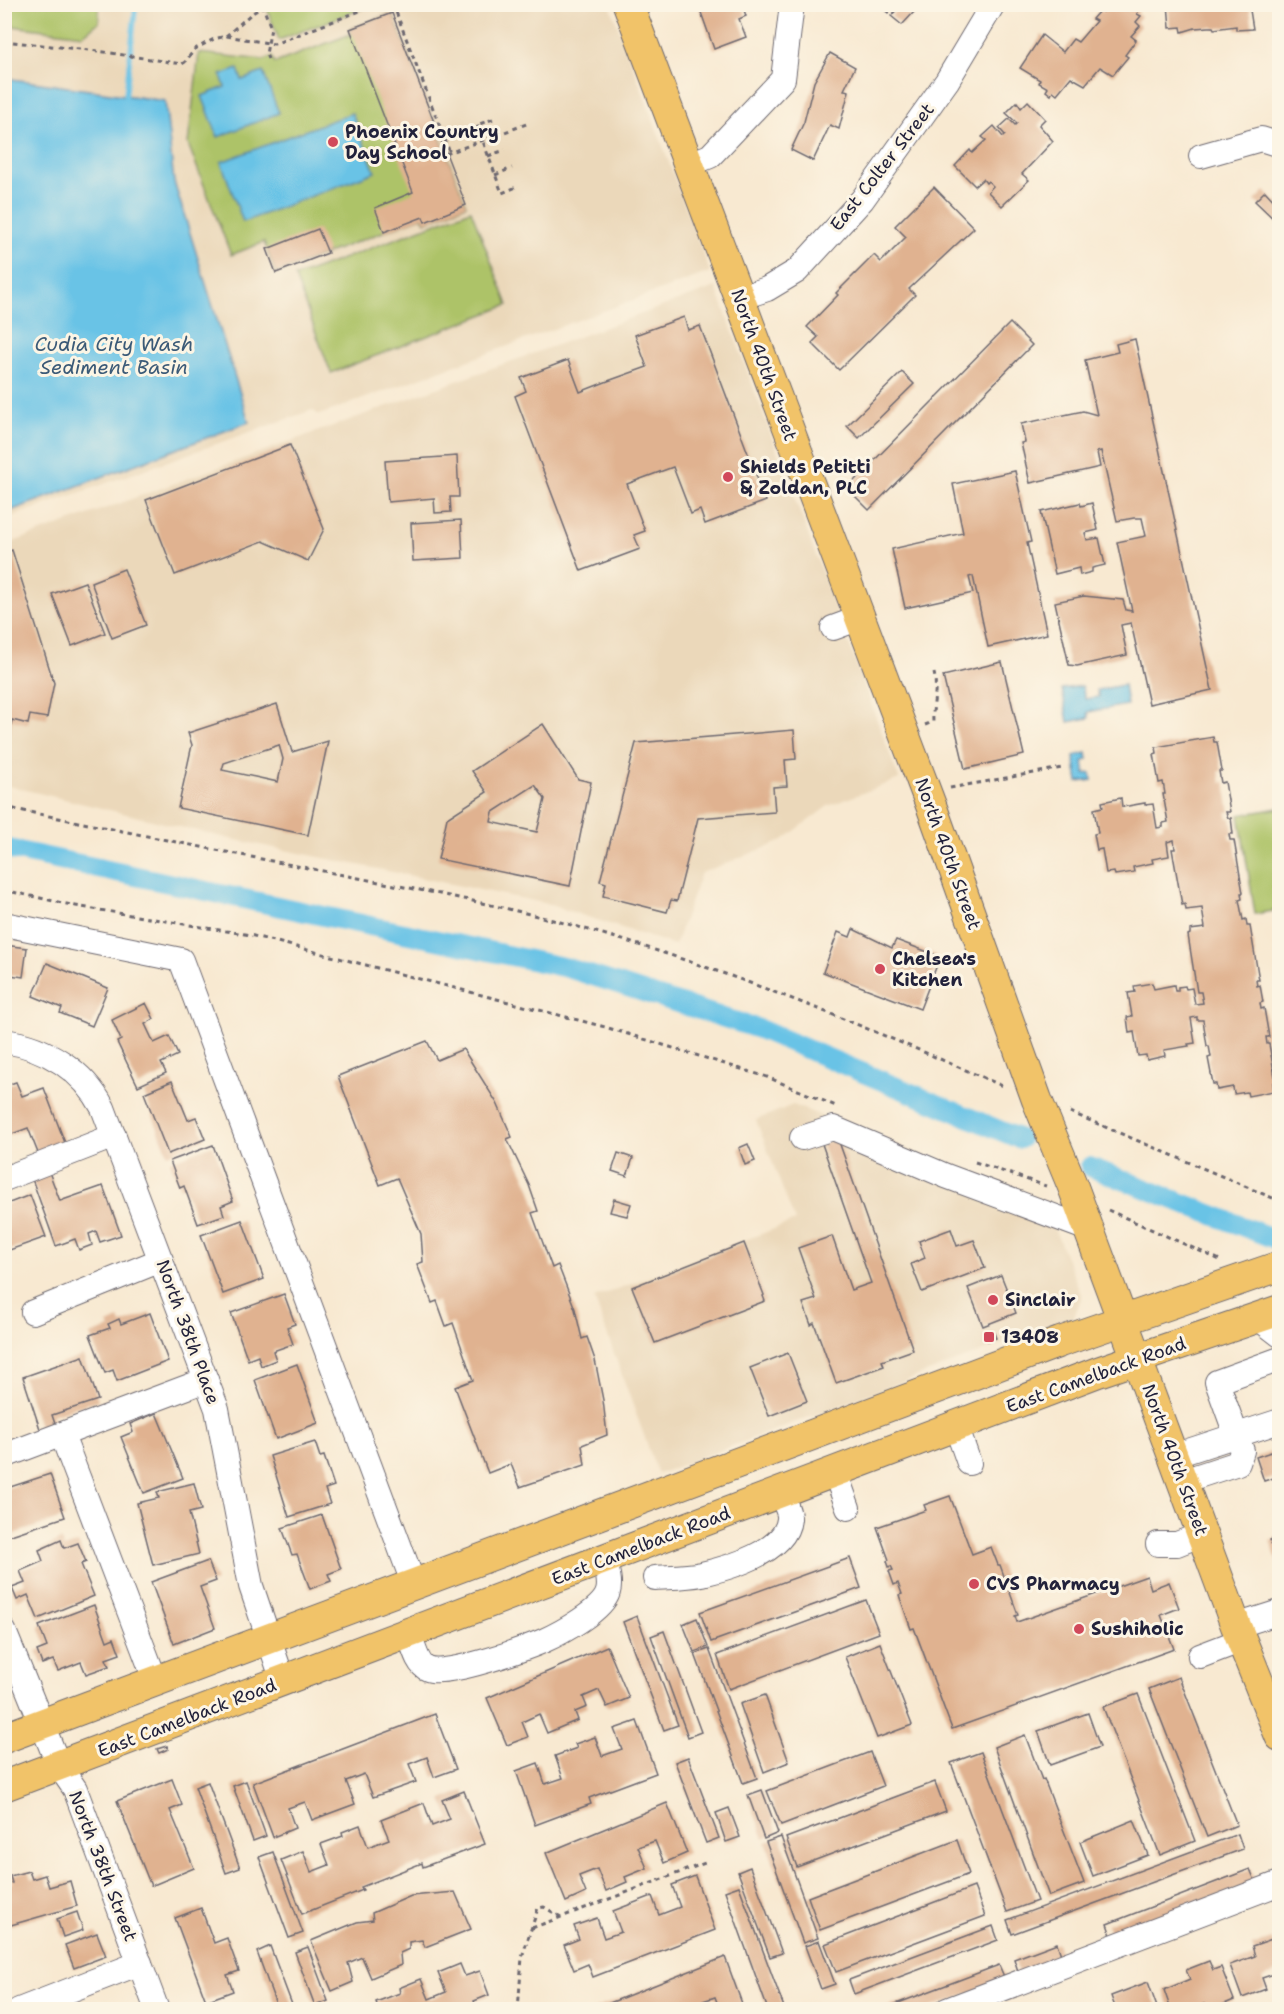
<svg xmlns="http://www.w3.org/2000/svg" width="1284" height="2014" font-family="'Shantell Sans',sans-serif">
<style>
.built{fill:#ebd8ba}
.green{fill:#adc368;stroke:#687252;stroke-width:1.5}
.water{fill:#69c3e6;stroke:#467290;stroke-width:1.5}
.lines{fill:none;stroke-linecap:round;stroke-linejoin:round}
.stream{stroke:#69c3e6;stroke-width:5}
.canal{stroke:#69c3e6;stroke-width:20}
.building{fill:#e0b290;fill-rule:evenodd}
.minor-casing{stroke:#6d6870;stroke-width:26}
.major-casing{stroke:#6d6870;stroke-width:32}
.path{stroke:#6d6870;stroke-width:3;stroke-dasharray:4.5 4.5;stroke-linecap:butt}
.minor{stroke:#fff;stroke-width:24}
.major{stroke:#f1c369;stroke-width:30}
.poi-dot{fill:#d1495b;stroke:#fcf5e5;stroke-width:2}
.labels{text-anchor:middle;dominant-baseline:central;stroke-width:6;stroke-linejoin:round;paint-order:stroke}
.poi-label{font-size:18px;font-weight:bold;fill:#22223b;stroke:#fcf5e5;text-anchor:start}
.street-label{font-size:18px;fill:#22223b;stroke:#fcf5e5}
.water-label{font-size:20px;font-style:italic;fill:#3b5a77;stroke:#fcf5e5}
</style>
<rect width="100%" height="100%" fill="#fcf5e5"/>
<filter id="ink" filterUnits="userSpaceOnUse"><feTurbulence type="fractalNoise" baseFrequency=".0167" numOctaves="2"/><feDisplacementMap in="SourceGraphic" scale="12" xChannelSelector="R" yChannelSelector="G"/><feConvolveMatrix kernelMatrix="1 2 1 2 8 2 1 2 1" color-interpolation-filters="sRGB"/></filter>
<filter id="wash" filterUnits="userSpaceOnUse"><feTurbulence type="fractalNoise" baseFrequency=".008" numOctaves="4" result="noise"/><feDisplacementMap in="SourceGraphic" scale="24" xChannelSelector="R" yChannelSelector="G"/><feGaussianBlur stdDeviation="1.35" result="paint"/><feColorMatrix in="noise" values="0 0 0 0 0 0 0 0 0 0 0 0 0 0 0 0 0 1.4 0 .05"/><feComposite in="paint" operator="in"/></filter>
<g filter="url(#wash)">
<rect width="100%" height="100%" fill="#f8e9d1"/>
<g class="built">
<polygon points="4,5 610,5 710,272 319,415 312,410 5,519"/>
<polygon points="716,287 899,779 828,806 780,842 701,873 675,945 544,903 231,839 5,785 5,545"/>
<polygon points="793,1105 1043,1201 1082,1296 1074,1317 658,1474 594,1298 795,1221 756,1120"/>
</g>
<g class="green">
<polygon points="5,4 108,4 108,5 99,6 99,22 83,35 5,25"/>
<polygon points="279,5 279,4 372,5 279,40 267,9"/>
<polygon points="392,13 466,205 425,222 422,217 276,273 264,242 231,255 188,144 199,53 264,60 272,57 275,63 351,34 350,29"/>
<polygon points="471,210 508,305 331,373 295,277"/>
<polygon points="1279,808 1279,910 1255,914 1239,815"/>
</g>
<g class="water">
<polygon points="238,69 242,80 263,72 279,113 218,137 202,96 225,87 221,75"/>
<polygon points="5,78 165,101 174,182 249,422 5,513"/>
<polygon points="352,113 375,172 243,222 221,162"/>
<polygon points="1124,685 1127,705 1088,712 1089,718 1068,722 1062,689 1082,686 1085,699 1099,697 1097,690"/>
<polygon points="1087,753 1088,760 1083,761 1085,774 1091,773 1092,780 1078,782 1074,756"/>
</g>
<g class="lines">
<polyline class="stream" points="125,101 136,4"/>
<g class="canal">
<polyline points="4,848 568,968 759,1029 1020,1139"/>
<polyline points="1090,1167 1280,1241"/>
</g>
</g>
<g id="blocks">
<g class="building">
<polygon points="698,4 742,4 746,16 739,19 746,37 714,49"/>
<polygon points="877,4 895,4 888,13"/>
<polygon points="895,4 912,4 909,8 914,12 902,25 891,16 899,7"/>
<polygon points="1107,4 1121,4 1128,9 1130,4 1134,4 1140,8 1137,14 1141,16 1136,22 1140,26 1131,36 1136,40 1125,55 1128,57 1113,75 1100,67 1085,85 1071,77 1057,94 1053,91 1051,95 1046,91 1048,88 1039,83 1040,80 1020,68 1042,35 1063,52 1073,39 1078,42 1096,21 1092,19 1100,10 1103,12"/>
<polygon points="1168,4 1249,4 1253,29 1236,30 1236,26 1214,29 1213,27 1209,27 1195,28 1182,32 1181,27 1170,28"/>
<polygon points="392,13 466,205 425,222 423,217 384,232 375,208 413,192 350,29"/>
<polygon points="830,53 855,67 844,90 849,91 839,129 830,125 813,161 791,150 804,122 814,82"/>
<polygon points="1028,101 1045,119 1039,125 1053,141 1022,174 1029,180 1002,206 988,192 993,186 988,181 986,183 983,179 975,186 955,166 970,150 972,153 986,140 982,137 994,126 1003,137 1005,135 999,128 1009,119 1015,125 1017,123 1006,113 1017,102 1021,108"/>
<polygon points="934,187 974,228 909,289 915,295 839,370 812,343 818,337 807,327 838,295 836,293 874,255 881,262 906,237 895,226"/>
<polygon points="1265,191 1276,203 1278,201 1280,203 1280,225 1255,201"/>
<polygon points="318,229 328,253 276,273 267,249"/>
<polygon points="684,317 688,330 700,326 766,501 705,524 700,510 691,514 673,467 627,484 645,531 634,535 640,549 581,571 515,396 526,391 521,378 568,360 580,392 608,381 647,367 635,335"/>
<polygon points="1010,323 1032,345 869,510 847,488"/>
<polygon points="1135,339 1212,690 1149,704 1131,623 1121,625 1127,655 1077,666 1069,665 1055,602 1084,596 1123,600 1126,610 1132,611 1117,542 1146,536 1142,518 1134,518 1117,521 1101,451 1097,452 1100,467 1030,483 1021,443 1025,442 1021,424 1083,411 1097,415 1085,360 1118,352 1116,344"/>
<polygon points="902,372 914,384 859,438 847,426"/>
<polygon points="290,445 324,529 308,561 263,541 175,575 146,500"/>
<polygon points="457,456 459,497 450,497 451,512 435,513 434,498 388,502 385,461"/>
<polygon points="1015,471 1031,542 1027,543 1047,634 988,647 973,576 969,577 973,593 905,608 892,549 963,533 953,484"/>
<polygon points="1080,503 1081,506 1092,503 1098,530 1085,533 1087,540 1099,538 1105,565 1092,568 1092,572 1080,575 1079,568 1055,574 1041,512"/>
<polygon points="461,520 463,558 413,561 411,523"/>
<polygon points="12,550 54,683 47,718 30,715 28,724 12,720 9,734 4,733 4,553"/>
<polygon points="124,569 146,625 112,638 91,582"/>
<polygon points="85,582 105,633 72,646 52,594"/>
<polygon points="1002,662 1024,755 965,769 943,676"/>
<path d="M277 704 292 752 328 741 308 835 178 808 192 745 188 733ZM279 745 283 759 278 782 222 770 224 763Z"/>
<path d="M543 724 578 779 591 782 570 886 438 859 447 818 487 792 472 771ZM535 785 545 799 537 832 491 822 493 812Z"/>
<polygon points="794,730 796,759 785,760 787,786 773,787 775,812 698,818 677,901 671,900 667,912 603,896 606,883 600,881 636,743"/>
<polygon points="1213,737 1214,742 1217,742 1222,771 1219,771 1221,783 1225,782 1230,812 1226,812 1228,818 1231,818 1233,834 1229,834 1230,840 1234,840 1243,893 1241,893 1242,899 1239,900 1243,920 1246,919 1247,926 1250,926 1259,980 1256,980 1257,986 1260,985 1263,1002 1260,1003 1261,1009 1264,1008 1269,1037 1266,1037 1267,1044 1269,1044 1276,1082 1273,1083 1274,1091 1248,1096 1247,1092 1234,1094 1233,1087 1217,1090 1216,1084 1213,1084 1208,1058 1211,1057 1209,1046 1207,1046 1203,1020 1197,1020 1197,1017 1191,1018 1195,1043 1188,1044 1189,1046 1164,1050 1165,1056 1147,1060 1146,1055 1138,1056 1134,1032 1129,1033 1127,1017 1132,1016 1128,993 1135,992 1134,986 1152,983 1154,989 1174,985 1175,991 1178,991 1178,987 1185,986 1186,989 1192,988 1195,1004 1203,1003 1201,992 1197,992 1188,935 1190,934 1190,930 1205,928 1202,908 1186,910 1185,904 1182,905 1172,849 1175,849 1174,840 1167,842 1169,856 1152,859 1153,863 1133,867 1134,872 1115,875 1114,872 1106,873 1102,849 1097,850 1094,834 1098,833 1094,809 1103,807 1102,802 1121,798 1122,807 1145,803 1145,805 1153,804 1157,828 1163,827 1163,823 1168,822 1163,794 1165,794 1163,782 1159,783 1154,754 1157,753 1156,747"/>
<polygon points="853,929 892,948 896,940 936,955 933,964 937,965 920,1009 823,972 838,932 850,937"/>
<polygon points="4,945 27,948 23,977 4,974"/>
<polygon points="47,963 108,988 92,1026 60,1013 62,1008 33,996"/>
<polygon points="146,1003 154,1019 145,1024 154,1043 169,1036 178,1055 161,1063 166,1073 138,1086 117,1042 121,1040 112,1020"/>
<polygon points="427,1041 437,1060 463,1049 497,1103 512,1137 507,1139 529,1185 538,1211 532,1213 552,1268 558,1265 575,1309 582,1339 587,1337 595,1360 603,1400 607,1435 582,1445 585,1465 520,1487 511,1464 488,1473 455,1387 473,1380 453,1323 446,1326 437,1301 432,1303 417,1264 423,1262 421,1234 397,1178 380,1185 338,1076"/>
<polygon points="172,1081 188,1120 196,1117 205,1139 168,1154 144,1093"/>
<polygon points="16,1082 22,1096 44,1088 67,1148 40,1158 28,1128 4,1137 4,1086"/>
<polygon points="838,1139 913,1350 882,1361 884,1366 836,1383 814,1323 811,1325 803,1303 816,1299 798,1248 832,1236 851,1290 871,1283 822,1144"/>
<polygon points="748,1144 755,1161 745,1165 739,1148"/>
<polygon points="213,1145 233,1201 221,1206 224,1215 198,1224 184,1186 180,1188 170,1161"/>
<polygon points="618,1153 633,1158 627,1176 612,1171"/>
<polygon points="49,1172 60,1201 103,1186 121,1235 100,1242 96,1231 89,1234 92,1245 79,1250 75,1239 56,1246 32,1179"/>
<polygon points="30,1195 46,1237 4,1252 4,1205"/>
<polygon points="614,1199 631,1204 627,1216 610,1212"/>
<polygon points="242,1220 264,1279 223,1294 201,1235"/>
<polygon points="951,1229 957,1246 974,1240 985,1268 922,1292 911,1264 925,1258 919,1241"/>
<polygon points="744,1243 764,1295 763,1296 765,1301 655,1343 632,1287"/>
<polygon points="1001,1275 1016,1313 983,1326 968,1288"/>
<polygon points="284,1294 295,1324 287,1327 293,1344 273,1351 276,1360 261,1366 258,1356 248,1360 231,1313"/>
<polygon points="150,1313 168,1361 117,1381 113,1370 105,1373 90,1335 110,1328 108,1324 119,1319 121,1324"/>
<polygon points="994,1333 996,1338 988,1341 984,1337"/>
<polygon points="788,1353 807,1401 769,1416 750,1368"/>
<polygon points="83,1356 98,1400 52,1415 56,1427 41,1432 23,1377"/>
<polygon points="297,1364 318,1423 276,1439 255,1380"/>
<polygon points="156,1413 183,1478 144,1493 121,1437 133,1432 130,1424"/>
<polygon points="315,1442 320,1457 324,1456 334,1486 325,1489 330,1504 289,1517 270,1456"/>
<polygon points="1280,1449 1280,1476 1264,1481 1256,1457"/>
<polygon points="50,1474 65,1517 8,1536 4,1525 4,1489"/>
<polygon points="194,1483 201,1510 189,1513 199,1554 153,1565 137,1503 159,1498 157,1492"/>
<polygon points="950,1496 972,1554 991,1547 998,1565 1000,1565 1018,1615 1015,1616 1017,1622 1147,1576 1151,1589 1169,1582 1179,1608 1161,1615 1174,1649 952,1729 914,1628 911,1629 899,1595 902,1594 898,1583 894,1585 889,1571 893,1570 891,1566 889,1567 887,1561 889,1560 877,1527 926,1510 924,1505"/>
<polygon points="322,1515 341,1569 328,1574 331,1581 310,1589 297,1554 292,1555 282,1528"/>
<polygon points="1280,1537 1280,1566 1279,1566 1270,1540"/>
<polygon points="61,1540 64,1548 78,1543 86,1562 81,1564 94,1596 38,1619 28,1595 17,1600 12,1588 25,1583 20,1571 43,1561 39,1550"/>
<polygon points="850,1558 861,1588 711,1642 700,1612"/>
<polygon points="208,1561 216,1581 200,1587 215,1628 174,1644 151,1582"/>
<polygon points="866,1600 879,1633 729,1689 717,1655"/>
<polygon points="94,1605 107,1641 114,1638 120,1654 106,1659 109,1666 86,1674 81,1662 58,1671 53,1660 42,1664 37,1651 47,1647 39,1626"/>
<polygon points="637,1616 678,1725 664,1730 623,1622"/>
<polygon points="697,1618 708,1647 694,1652 683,1624"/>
<polygon points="664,1631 701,1732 688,1737 651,1636"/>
<polygon points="880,1643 912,1725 877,1738 845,1657"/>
<polygon points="607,1646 629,1698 607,1707 599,1690 583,1697 587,1707 575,1712 578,1720 547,1733 539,1714 522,1722 528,1737 507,1745 487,1698"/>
<polygon points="709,1649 757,1778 743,1783 695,1654"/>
<polygon points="1179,1677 1237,1825 1207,1837 1149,1689"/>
<polygon points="1138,1694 1195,1841 1160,1855 1103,1707"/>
<polygon points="765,1695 789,1762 764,1772 740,1704"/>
<polygon points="1088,1713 1100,1747 1050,1765 1038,1731"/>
<polygon points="435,1714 456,1769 434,1777 427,1757 409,1764 416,1782 373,1797 364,1774 346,1781 355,1804 312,1820 305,1802 288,1808 295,1828 273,1837 253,1783"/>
<polygon points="637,1721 656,1773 589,1798 591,1804 535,1825 516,1771 538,1763 545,1784 563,1778 555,1756 577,1748 575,1744 595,1737 602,1756 622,1749 614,1729"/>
<polygon points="1025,1735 1042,1780 1044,1779 1084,1883 1049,1896 994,1747"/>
<polygon points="167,1746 168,1749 159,1753 157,1749"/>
<polygon points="870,1752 883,1786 781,1825 767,1791"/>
<polygon points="981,1752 1037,1901 1007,1912 951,1763"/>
<polygon points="688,1757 719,1838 706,1843 675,1762"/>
<polygon points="172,1779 182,1805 170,1810 194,1868 151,1886 117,1801"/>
<polygon points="246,1781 266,1836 253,1841 233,1786"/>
<polygon points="208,1782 240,1868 226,1873 195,1787"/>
<polygon points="935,1782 946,1811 797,1867 786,1838"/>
<polygon points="762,1790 778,1833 764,1839 748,1795"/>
<polygon points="464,1791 485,1844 423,1867 422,1863 361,1887 363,1890 302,1914 281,1860 303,1851 311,1872 329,1865 321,1844 343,1836 342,1832 360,1825 368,1847 389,1839 381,1820 424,1803 432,1826 450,1819 442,1800"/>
<polygon points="667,1803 687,1853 664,1863 655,1841 638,1847 647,1868 625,1877 627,1882 606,1891 597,1869 579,1876 586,1893 566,1902 546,1853"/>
<polygon points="729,1808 740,1837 726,1842 716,1813"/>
<polygon points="1134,1820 1148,1855 1093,1876 1080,1842"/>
<polygon points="1238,1834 1243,1849 1012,1934 1007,1920"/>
<polygon points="781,1837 818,1938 803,1943 766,1842"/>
<polygon points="957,1840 969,1874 820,1930 808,1897"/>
<polygon points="273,1852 303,1933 289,1938 259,1857"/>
<polygon points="750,1867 782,1953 770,1957 738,1872"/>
<polygon points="1250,1869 1256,1883 1112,1938 1107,1924"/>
<polygon points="29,1871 32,1879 45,1875 49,1887 70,1881 77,1906 4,1927 4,1885 12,1883 10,1876"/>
<polygon points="695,1876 715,1930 593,1977 588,1964 574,1970 564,1945 579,1939 574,1926 597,1918 604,1938 621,1932 613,1911 652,1896 659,1915 680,1907 672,1885"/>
<polygon points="739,1886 785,2010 768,2010 725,1891"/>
<polygon points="974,1887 985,1916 836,1972 825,1944"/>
<polygon points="455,1892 471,1929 425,1947 422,1940 409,1942 409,1949 400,1953 401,1965 371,1978 362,1957 348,1963 353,1982 332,1991 311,1941 357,1922 373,1920 372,1913 411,1896"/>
<polygon points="201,1908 214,1943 227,1938 239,1971 227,1975 233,1991 206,2001 175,1918"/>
<polygon points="77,1912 83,1930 63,1937 57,1919"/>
<polygon points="993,1926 998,1940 854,1994 849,1980"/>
<polygon points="97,1933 106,1956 74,1968 65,1945"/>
<polygon points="1272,1939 1275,1947 1280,1946 1280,1972 1262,1978 1266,1989 1242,1998 1230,1965 1255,1956 1252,1946"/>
<polygon points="819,1941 835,1984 821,1989 805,1946"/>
<polygon points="1057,1943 1062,1958 1019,1974 1014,1959"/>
<polygon points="270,1946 294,2010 278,2010 257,1952"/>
<polygon points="308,1947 328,2001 315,2006 295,1952"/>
<polygon points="725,1957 744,2009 720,2010 715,1997 697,2003 699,2010 592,2010"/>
<polygon points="1209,1961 1213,1970 1221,1967 1234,2000 1210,2010 1207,2010 1204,2004 1189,2010 1171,2010 1164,1990 1190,1979 1186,1970"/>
<polygon points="460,1964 465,1976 480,1971 489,1995 474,2001 477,2010 379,2010 376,2002 400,1993 399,1988 421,1979 429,1999 446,1992 438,1973"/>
<polygon points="999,1965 1005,1979 925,2010 880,2010"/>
<polygon points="1148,1982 1158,2010 1108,2010 1115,2007 1111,1996"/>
</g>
</g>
</g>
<g filter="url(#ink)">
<use href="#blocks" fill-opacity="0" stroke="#6d6870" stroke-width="1.5"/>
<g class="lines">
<g class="minor-casing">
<g id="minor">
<polyline points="1201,156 1261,139 1280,145"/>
<polyline points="690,164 710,156 783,79 792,4"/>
<polyline points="740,298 767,289 797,271 862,200 947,81 993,4"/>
<polyline points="833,628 860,618"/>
<polyline points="4,924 181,960 414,1585"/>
<path d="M4 1041C46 1047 83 1070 103 1108L217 1409 251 1586 283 1681"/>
<polyline points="802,1138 833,1128 946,1176 1088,1229"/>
<polyline points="4,1179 114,1136"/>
<polyline points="33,1312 161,1260"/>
<polyline points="1258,1318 1280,1335"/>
<polyline points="956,1426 969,1463"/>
<polyline points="62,1435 156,1682"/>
<polyline points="4,1456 206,1380"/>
<polyline points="1173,1456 1280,1421"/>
<polyline points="835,1472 848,1508"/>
<polyline points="1183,1481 1238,1463 1242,1451 1217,1382 1280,1359"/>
<polyline points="1158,1544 1177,1544 1202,1534"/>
<path d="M655 1578C670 1577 687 1577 702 1574 728 1568 786 1552 789 1519 790 1512 783 1500 781 1493"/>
<polyline points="1236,1626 1280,1612"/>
<polyline points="4,1631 59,1766 75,1789 157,2010"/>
<path d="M409 1634C413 1644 417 1665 428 1669 446 1677 524 1649 543 1641 561 1633 603 1610 608 1592 611 1582 607 1570 604 1560"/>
<polyline points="1200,1656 1242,1640"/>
<polyline points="19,2010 140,1963"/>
<polyline points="947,2010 1280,1883"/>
</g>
</g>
<g class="major-casing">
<g id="major">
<polyline points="628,4 932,808 1037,1100 1073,1187 1236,1626 1280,1736"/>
<polyline points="4,1738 1060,1342 1280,1266"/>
<polyline points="4,1786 1098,1372 1280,1310"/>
</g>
</g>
<g class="path">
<polyline points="262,4 271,28 266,54 268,59"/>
<polyline points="393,4 450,153"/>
<polyline points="226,36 251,14 267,4"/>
<polyline points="4,41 98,51 182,64 185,62 195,49 214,39 226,36 274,44 378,4"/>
<polyline points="493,119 477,125 502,193 519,186"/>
<polyline points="446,154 529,123"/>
<polyline points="488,156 505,150"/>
<polyline points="495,175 512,168"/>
<path d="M925 725 933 722C932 705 938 690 934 673"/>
<polyline points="950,788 1062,768"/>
<path d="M4 807C109 828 213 850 318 870 408 888 500 904 589 930 732 971 869 1028 1005 1087"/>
<polyline points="4,890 76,906 250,935 605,1027 767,1077 836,1106"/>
<polyline points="1070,1112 1280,1201"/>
<polyline points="975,1162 1046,1186"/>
<polyline points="1108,1210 1220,1260"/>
<polyline points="532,1928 705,1863"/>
<polyline points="518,2010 522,1957 538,1908 544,1907 561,1917"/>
</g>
<use href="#minor" class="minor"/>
<use href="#major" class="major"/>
</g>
</g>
<g class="poi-dot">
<circle cx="333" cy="142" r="6"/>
<circle cx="728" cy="477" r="6"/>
<circle cx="880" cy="969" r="6"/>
<circle cx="993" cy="1300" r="6"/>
<rect x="983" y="1331" width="12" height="12" rx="3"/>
<circle cx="974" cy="1584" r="6"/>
<circle cx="1079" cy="1629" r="6"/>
</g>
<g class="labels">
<g class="poi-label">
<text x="345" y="132">Phoenix Country<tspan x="345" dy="21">Day School</tspan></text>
<text x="740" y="467">Shields Petitti<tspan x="740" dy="21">&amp; Zoldan, PLC</tspan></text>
<text x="892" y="959">Chelsea's<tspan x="892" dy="21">Kitchen</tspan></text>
<text x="1005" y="1300">Sinclair</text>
<text x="1001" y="1337">13408</text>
<text x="986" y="1584">CVS Pharmacy</text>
<text x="1091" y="1629">Sushiholic</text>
</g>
<g class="street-label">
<text transform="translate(882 167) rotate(-52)">East Colter Street</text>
<text transform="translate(764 365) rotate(70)">North 40th Street</text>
<text transform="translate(948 854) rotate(70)">North 40th Street</text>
<text transform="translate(188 1332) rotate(70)">North 38th Place</text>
<text transform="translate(1096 1375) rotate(-20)">East Camelback Road</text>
<text transform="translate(1175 1460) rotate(70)">North 40th Street</text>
<text transform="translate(641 1546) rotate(-21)">East Camelback Road</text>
<text transform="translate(187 1718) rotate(-21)">East Camelback Road</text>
<text transform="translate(103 1866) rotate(69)">North 38th Street</text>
</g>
<g class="water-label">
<text x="114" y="344">Cudia City Wash<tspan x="114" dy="23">Sediment Basin</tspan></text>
</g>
</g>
<rect width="1284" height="2014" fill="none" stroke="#fcf5e5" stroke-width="24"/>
</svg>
